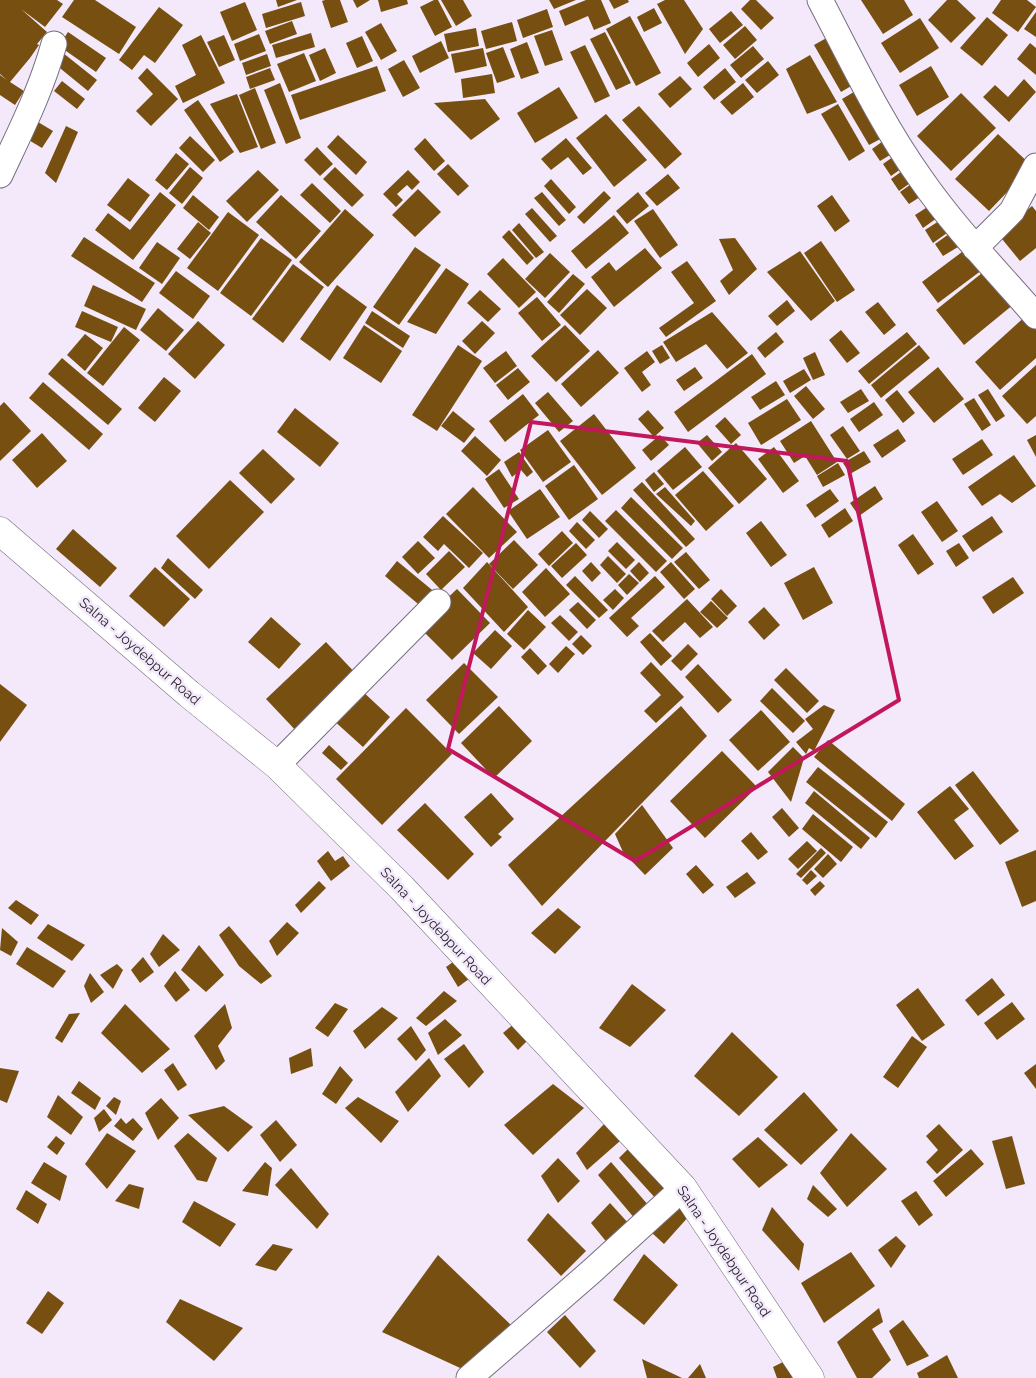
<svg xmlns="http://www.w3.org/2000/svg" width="1036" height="1378" font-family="Raleway,sans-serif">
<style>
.building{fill:#774f10}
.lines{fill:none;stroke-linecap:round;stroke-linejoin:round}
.minor-casing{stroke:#766d7d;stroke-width:27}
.secondary-casing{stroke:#766d7d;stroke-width:29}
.minor{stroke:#fff;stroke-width:25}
.secondary{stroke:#fff;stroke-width:28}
.marked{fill:none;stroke:#c2185b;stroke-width:4;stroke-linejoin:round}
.labels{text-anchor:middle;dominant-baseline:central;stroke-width:5;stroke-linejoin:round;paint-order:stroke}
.street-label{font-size:14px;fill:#221f25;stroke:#f3e9fb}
</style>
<rect width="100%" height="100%" fill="#f3e9fb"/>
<g class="building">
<polygon points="0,0 57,0 63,4 45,27 21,9 47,32 37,44 39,45 30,58 10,82 24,91 15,105 0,95 0,75 7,80 0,74"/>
<polygon points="74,0 95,0 136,27 119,54 62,17"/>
<polygon points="276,0 297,0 278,7"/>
<polygon points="325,0 340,0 348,22 331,28 322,1"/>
<polygon points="353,0 370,0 357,8"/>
<polygon points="378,0 407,0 408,4 381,12"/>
<polygon points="434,0 438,0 452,27 435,36 420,7"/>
<polygon points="441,0 463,0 472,16 456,26"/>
<polygon points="549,0 576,0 554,9"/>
<polygon points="586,0 601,0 611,23 594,30 588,16 565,26 559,11"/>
<polygon points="609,0 628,0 629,2 614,9"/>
<polygon points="665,0 684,0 703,29 685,54 657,4"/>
<polygon points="750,0 756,0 774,18 761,30 741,9"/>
<polygon points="861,0 904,0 913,15 883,34"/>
<polygon points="947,0 957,0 976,18 951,43 928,20"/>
<polygon points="1001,0 1027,0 1036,7 1018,32 992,13"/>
<polygon points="245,2 257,30 232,41 220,12"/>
<polygon points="301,2 305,16 266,28 262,14"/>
<polygon points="159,7 183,25 155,63 144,55 132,70 119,60"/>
<polygon points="654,8 662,23 644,32 637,17"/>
<polygon points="547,9 553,27 523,38 517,20"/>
<polygon points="731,11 743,25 720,43 709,29"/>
<polygon points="1036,12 1036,37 1024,29"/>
<polygon points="630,16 661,73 636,86 606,29"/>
<polygon points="987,17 1008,35 982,66 960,48"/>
<polygon points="920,18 939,48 900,73 881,43"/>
<polygon points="292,21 297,34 270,44 265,31"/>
<polygon points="512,22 517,41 486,49 481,31"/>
<polygon points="381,23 397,51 381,60 365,32"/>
<polygon points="745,26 757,40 735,59 723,45"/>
<polygon points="476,28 479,46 448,52 444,34"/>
<polygon points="552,30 563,60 545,66 534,36"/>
<polygon points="68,32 106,58 96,72 59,46"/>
<polygon points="605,32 631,83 616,90 590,39"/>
<polygon points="311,33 315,47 276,58 272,45"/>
<polygon points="259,34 266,51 240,61 234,44"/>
<polygon points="201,35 225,83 183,103 175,86 196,75 182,45"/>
<polygon points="224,35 235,60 219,67 207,42"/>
<polygon points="362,36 373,61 357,68 346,43"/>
<polygon points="830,36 858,82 841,92 814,45"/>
<polygon points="441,41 449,58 420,73 412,56"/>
<polygon points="527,42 539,73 521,79 510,49"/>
<polygon points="1030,43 1036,48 1036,75 1017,59"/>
<polygon points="709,44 720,58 698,77 687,63"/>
<polygon points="585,45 610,96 595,103 570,52"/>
<polygon points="753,46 764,59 741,78 730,65"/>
<polygon points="503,47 515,77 497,83 486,53"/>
<polygon points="325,48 336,73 320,81 309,55"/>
<polygon points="483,48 487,66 455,73 451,54"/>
<polygon points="58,49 97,80 88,91 50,60"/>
<polygon points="304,53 316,81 289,92 277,64"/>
<polygon points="267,54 271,66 246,75 242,63"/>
<polygon points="810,55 837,102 807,114 786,69"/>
<polygon points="404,60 420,88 403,97 388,69"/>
<polygon points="768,61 779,75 757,93 745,80"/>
<polygon points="377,66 386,91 300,120 291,95"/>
<polygon points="931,66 949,97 917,116 899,85"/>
<polygon points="147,68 178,99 151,126 136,111 153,94 138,78"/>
<polygon points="270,68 275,80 250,89 246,77"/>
<polygon points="725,68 736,82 714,100 703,87"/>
<polygon points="492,74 495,93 463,98 461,79"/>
<polygon points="680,76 692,89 670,108 658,94"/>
<polygon points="1024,79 1036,92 1009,122 983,97 995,85 1008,97"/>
<polygon points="62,81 85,99 77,109 54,91"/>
<polygon points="280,83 301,138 286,144 264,90"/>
<polygon points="743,83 754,97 732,115 720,102"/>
<polygon points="559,87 578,118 535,143 517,113"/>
<polygon points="255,88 276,143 261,149 239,95"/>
<polygon points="859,89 886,136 869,145 842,99"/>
<polygon points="961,93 996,128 951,171 917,136"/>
<polygon points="237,94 258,147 240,153 210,104"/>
<polygon points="485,99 500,119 471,140 434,103"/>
<polygon points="198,100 234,152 220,162 184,110"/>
<polygon points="838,104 865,151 849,161 821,114"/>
<polygon points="639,106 682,154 665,169 622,120"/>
<polygon points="606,114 647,160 614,187 576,138"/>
<polygon points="33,119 53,131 42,148 22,136"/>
<polygon points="66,126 78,132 56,183 45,173"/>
<polygon points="998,134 1032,166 989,211 955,179"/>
<polygon points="338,135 367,162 356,175 327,147"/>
<polygon points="190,136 215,160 203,172 179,148"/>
<polygon points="425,138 445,161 434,171 414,149"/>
<polygon points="566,138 592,168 583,175 568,157 551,170 541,159"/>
<polygon points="886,139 895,152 880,161 872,149"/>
<polygon points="317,147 333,164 320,176 304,160"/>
<polygon points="176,153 189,164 167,190 155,180"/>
<polygon points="897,154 905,166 891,176 883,164"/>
<polygon points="448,164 469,186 458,196 437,174"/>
<polygon points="190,167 203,178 182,204 169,193"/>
<polygon points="335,167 364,195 352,207 323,179"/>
<polygon points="905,169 913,181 899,191 891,179"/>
<polygon points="258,170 279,190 247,222 226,201"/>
<polygon points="408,170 420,182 412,190 407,185 397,194 403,200 396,207 383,194"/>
<polygon points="668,174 680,188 657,206 645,193"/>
<polygon points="128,178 150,195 130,222 107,205"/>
<polygon points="551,179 576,207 569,214 544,186"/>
<polygon points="914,182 923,195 909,204 900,192"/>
<polygon points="312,183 341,211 330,223 300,195"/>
<polygon points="418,189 441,212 415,237 392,215"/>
<polygon points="604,191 611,198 584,224 577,217"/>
<polygon points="160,192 176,205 133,260 95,230 108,213 130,230"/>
<polygon points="542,192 566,220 559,226 534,198"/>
<polygon points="638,192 649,206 627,224 616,211"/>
<polygon points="193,195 219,217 209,230 183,208"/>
<polygon points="281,195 321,231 296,259 256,222"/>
<polygon points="832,195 850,221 835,232 817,206"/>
<polygon points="929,206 937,218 923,228 915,215"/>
<polygon points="1032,206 1036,211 1036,248 1020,261 998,234"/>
<polygon points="532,208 557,236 550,242 525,214"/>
<polygon points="345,209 374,235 328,287 299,262"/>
<polygon points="653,209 678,245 660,258 634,221"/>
<polygon points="228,212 259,235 218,291 187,268"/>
<polygon points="614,215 629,233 586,269 571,251"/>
<polygon points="939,221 947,233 933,243 925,230"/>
<polygon points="198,222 211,233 190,259 177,249"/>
<polygon points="519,223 544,252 536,258 512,230"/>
<polygon points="509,230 534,258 527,265 502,237"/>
<polygon points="949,234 958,247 943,256 935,244"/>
<polygon points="84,237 155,283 142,302 71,256"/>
<polygon points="261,238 292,260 251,316 220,293"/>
<polygon points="735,238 757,269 729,295 720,281 733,270 719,239"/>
<polygon points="821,241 855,290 837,302 804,253"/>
<polygon points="157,242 180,258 162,284 139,268"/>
<polygon points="970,246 986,267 938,303 922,282"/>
<polygon points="415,247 441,265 399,325 373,307"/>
<polygon points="645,248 662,268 614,307 591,277 609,262 616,271"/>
<polygon points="800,251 835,301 811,321 767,272"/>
<polygon points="550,253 570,272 545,298 525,279"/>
<polygon points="503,258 536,292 519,308 487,274"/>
<polygon points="687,261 716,301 666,337 659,328 694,303 671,272"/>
<polygon points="293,264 324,287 283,343 252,319"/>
<polygon points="446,268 469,284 436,334 407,322"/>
<polygon points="987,269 1014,304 964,345 936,310"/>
<polygon points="176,271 210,296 193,319 159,293"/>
<polygon points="573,274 585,284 559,313 547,302"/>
<polygon points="93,285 146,309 136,330 84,306"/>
<polygon points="337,285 367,307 330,361 300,339"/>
<polygon points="587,289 607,308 580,335 560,315"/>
<polygon points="480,290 501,309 488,322 467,303"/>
<polygon points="537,297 561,325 542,341 518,313"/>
<polygon points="787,300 795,311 777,326 768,316"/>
<polygon points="878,302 896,325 884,335 865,312"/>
<polygon points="158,308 184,330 166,351 140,330"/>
<polygon points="82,311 118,327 111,342 75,327"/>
<polygon points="372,311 410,336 403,348 365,323"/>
<polygon points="712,312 748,353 727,369 706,344 676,362 663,342"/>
<polygon points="1028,314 1036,324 1036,358 1000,390 975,362"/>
<polygon points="198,321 225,345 195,379 168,354"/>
<polygon points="482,321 495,333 475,354 462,341"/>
<polygon points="364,325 402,351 381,383 343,358"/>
<polygon points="565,325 590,351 556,382 531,356"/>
<polygon points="124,327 140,340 103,386 87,373"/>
<polygon points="841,330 860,353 847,363 829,340"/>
<polygon points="776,332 784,342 765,358 757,348"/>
<polygon points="907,332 917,344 869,384 858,371"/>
<polygon points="85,334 103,348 85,371 67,355"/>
<polygon points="458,345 482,361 437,431 412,415"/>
<polygon points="662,345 670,358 660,364 652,351"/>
<polygon points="919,345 930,358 881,398 871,385"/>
<polygon points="598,350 619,373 581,407 561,384"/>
<polygon points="506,351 517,366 495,383 483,368"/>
<polygon points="647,351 655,362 642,372 651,385 642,392 624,368"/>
<polygon points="815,352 825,375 813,380 803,358"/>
<polygon points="752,354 766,374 688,432 674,412"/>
<polygon points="62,358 122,409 108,425 48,374"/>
<polygon points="1036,365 1036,416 1027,424 1002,396"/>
<polygon points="695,367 703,378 684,391 676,380"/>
<polygon points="938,367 964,399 934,423 908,392"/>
<polygon points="518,368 530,382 508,400 496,385"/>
<polygon points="804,369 811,380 790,393 783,381"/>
<polygon points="164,377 181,391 155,422 138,408"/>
<polygon points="776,381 785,395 760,410 751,397"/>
<polygon points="43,382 103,434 89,450 29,398"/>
<polygon points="806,386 825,409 813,419 794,396"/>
<polygon points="861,389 869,401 848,413 840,402"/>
<polygon points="988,389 1005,416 996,422 978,395"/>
<polygon points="897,390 915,413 903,423 885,400"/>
<polygon points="548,392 573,421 559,432 535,403"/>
<polygon points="523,394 539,415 505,442 489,421"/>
<polygon points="974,398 991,425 982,431 964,404"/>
<polygon points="787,399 801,420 761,445 748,423"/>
<polygon points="4,402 31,431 0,461 0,406"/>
<polygon points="874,402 883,415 859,432 850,419"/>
<polygon points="295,408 339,443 320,467 277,432"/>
<polygon points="648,410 664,428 654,437 638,419"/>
<polygon points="453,411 475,429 464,443 441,426"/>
<polygon points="594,414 636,468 602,495 560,441"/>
<polygon points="725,417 741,435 731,444 715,426"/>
<polygon points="811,421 837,462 817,475 805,456 794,463 780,441"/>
<polygon points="843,426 860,451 847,459 830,435"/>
<polygon points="898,429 906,441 882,458 873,445"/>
<polygon points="548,430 571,462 543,482 520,450"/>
<polygon points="42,433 67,461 37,488 12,460"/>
<polygon points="660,435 669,445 651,461 642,450"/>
<polygon points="707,435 722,452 712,461 697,443"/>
<polygon points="1036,435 1036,457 1027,440"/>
<polygon points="475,436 501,460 487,476 461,451"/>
<polygon points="982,439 993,455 963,475 952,459"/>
<polygon points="736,443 767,479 739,504 708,468"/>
<polygon points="685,447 702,467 673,490 657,471"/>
<polygon points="774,447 799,481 783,493 758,459"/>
<polygon points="263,449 295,479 271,504 239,473"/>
<polygon points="864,451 871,462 850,474 843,463"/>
<polygon points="519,452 533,472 527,477 521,470 512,477 504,462"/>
<polygon points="1014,455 1036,486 1012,503 1000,494 982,506 968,487"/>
<polygon points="838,463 845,475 823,487 817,476"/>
<polygon points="574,465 598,499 569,520 545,486"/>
<polygon points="499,469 519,499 504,508 485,479"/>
<polygon points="703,471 734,506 706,531 675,495"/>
<polygon points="654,472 664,484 654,492 645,480"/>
<polygon points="230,480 264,512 209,569 176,536"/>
<polygon points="642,482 695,539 686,547 633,490"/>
<polygon points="875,486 883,499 859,516 850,503"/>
<polygon points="473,487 517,532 489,558 446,514"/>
<polygon points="665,487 695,521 691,526 656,494"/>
<polygon points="540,489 560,517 527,539 508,511"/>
<polygon points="830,489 839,501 815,518 806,505"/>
<polygon points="631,497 683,548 672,559 621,508"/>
<polygon points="937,501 958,531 942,542 921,512"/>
<polygon points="845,508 853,521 829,538 821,525"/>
<polygon points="616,510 667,561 656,572 605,521"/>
<polygon points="590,511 608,529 599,538 582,520"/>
<polygon points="443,516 483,553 469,568 444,544 438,551 423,537"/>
<polygon points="992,516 1003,532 973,552 962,536"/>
<polygon points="761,521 787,555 771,567 746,533"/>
<polygon points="577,522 595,540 586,549 569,531"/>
<polygon points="73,529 117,568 100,587 56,549"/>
<polygon points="562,531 573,543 549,566 538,554"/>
<polygon points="913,534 934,564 918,575 898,545"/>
<polygon points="514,540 538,565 513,589 489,564"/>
<polygon points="418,541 435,558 418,574 402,557"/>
<polygon points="617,542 635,560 626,569 608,551"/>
<polygon points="576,543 587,555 562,578 551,566"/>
<polygon points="959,543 969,558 956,567 946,551"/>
<polygon points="449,551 465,567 441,590 426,574"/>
<polygon points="686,552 710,580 699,589 674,562"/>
<polygon points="608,556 626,574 617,583 600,565"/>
<polygon points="168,558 203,590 195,599 161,568"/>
<polygon points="397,561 437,594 424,609 385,576"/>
<polygon points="487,562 528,607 504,632 463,588"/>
<polygon points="591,562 601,573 592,582 582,571"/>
<polygon points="639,562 649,573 640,582 630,571"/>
<polygon points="671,562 695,589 684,599 660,572"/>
<polygon points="155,567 190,599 164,627 129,596"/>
<polygon points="814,567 833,603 803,620 784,583"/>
<polygon points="546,568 570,594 545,617 522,592"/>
<polygon points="629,574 639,583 627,595 618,585"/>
<polygon points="575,576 608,610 599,618 566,585"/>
<polygon points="655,576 665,587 631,618 639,626 627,637 609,618"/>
<polygon points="1013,577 1024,593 993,614 982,597"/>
<polygon points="457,589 490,623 452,660 418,626"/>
<polygon points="615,589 624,598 613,610 603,600"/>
<polygon points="721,589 737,606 727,616 711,599"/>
<polygon points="687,599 713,627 700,638 685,622 663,642 652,631"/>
<polygon points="711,601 728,618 717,628 700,612"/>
<polygon points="578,602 596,620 587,629 569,610"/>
<polygon points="764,607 780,625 764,640 748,622"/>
<polygon points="528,610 546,627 524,650 507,634"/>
<polygon points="560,615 578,632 569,641 551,623"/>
<polygon points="271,617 301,644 279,669 248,642"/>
<polygon points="495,630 512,646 491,669 473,653"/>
<polygon points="650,633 672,656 661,666 640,642"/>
<polygon points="581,635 592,646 583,655 572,644"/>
<polygon points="326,642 360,678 300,735 266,699"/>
<polygon points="688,644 698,654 681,671 671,661"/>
<polygon points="566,646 575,654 558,673 549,664"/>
<polygon points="530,648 547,666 538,675 521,657"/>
<polygon points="651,662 684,697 656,723 644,711 661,695 640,673"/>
<polygon points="464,663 498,697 459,734 426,700"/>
<polygon points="698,664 732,700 718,713 685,677"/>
<polygon points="786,668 819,701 807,713 774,680"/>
<polygon points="0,684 27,705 0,742"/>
<polygon points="772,688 805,721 793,733 760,701"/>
<polygon points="360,689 390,717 363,747 332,719"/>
<polygon points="824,705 835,710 814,751 809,748 806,754 796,742 813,729 805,719"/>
<polygon points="499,706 532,741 494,778 461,743"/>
<polygon points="681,706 707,736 542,906 508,865"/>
<polygon points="406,708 452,754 382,825 336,779"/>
<polygon points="761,710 790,742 758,771 729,740"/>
<polygon points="828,740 905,804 892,821 814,757"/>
<polygon points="329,745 348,763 341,770 322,753"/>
<polygon points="793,747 804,758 791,802 768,772"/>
<polygon points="722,751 757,787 705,838 670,801"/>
<polygon points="818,767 888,822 876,838 806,782"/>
<polygon points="973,771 1019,831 1000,845 955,785"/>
<polygon points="950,786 969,809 954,820 974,846 955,860 917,812"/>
<polygon points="814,791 870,838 861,849 805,803"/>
<polygon points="491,793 514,819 498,834 502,837 491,847 464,817"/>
<polygon points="425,803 474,854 448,880 397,830"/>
<polygon points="642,805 673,848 645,875 623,852 615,834"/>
<polygon points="782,808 799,828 789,837 772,817"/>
<polygon points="813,814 853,847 841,862 802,829"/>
<polygon points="751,832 768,852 758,860 741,841"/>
<polygon points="807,841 817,851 798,869 788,859"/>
<polygon points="821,848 826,853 801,878 796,874"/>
<polygon points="1036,850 1036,901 1022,907 1005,862"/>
<polygon points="328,851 335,861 343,856 350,866 331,881 317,861"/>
<polygon points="828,854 837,864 823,878 814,869"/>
<polygon points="696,865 714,885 703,894 686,874"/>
<polygon points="811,870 817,876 807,885 802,880"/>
<polygon points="747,872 756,883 735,898 726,887"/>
<polygon points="319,881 326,888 301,913 295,905"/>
<polygon points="820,881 825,886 815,896 810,890"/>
<polygon points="16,900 39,915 31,925 8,908"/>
<polygon points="558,908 581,927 555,954 531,933"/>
<polygon points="287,922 299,933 277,956 269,941"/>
<polygon points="48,924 85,945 72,961 37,938"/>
<polygon points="229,926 272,976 261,984 239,966 219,935"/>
<polygon points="2,928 18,942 11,956 0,950"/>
<polygon points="163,934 180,950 159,967 150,954"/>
<polygon points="199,945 224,975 206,992 181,970"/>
<polygon points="27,947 66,971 53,988 16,964"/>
<polygon points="143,957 154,972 140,983 131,970"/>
<polygon points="460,957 473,976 458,987 446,967"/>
<polygon points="117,964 123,970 113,989 100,975"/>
<polygon points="175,971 190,990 176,1002 164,986"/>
<polygon points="90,973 104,992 91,1003 84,986"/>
<polygon points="992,978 1005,995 978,1016 965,1000"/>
<polygon points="632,984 666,1010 630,1047 599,1028"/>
<polygon points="918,988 945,1025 922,1041 896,1005"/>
<polygon points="444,991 457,1001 426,1026 416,1018"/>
<polygon points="1012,1002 1025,1019 997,1040 984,1023"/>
<polygon points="335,1003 348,1009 328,1037 315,1028"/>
<polygon points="125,1004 170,1049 142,1073 101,1033"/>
<polygon points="225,1004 232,1028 218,1046 225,1061 216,1070 194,1036"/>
<polygon points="382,1007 398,1018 365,1049 353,1031"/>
<polygon points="80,1013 62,1043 55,1038 69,1014"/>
<polygon points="445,1019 462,1035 438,1055 428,1033"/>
<polygon points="517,1021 530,1038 518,1050 503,1033"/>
<polygon points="411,1026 426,1050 416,1061 397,1039"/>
<polygon points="732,1032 778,1077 739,1116 694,1076"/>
<polygon points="912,1036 927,1047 898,1088 883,1077"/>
<polygon points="464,1044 484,1072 469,1088 444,1059"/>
<polygon points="311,1048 313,1066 291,1074 289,1058"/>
<polygon points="429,1058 441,1076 408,1112 395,1092"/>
<polygon points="173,1063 187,1085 178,1091 164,1070"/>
<polygon points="1036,1064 1036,1089 1024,1073"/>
<polygon points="340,1066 353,1080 336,1104 322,1094"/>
<polygon points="0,1068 19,1071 7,1103 0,1100"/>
<polygon points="79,1081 101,1098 95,1110 71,1093"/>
<polygon points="553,1084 584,1108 533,1155 504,1125"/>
<polygon points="804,1092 838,1130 801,1165 764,1130"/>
<polygon points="58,1095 83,1117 71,1135 47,1117"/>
<polygon points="114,1097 121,1101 116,1115 106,1106"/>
<polygon points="358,1097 399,1121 381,1143 345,1108"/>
<polygon points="161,1098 179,1118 158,1140 145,1113"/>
<polygon points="224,1106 253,1127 228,1152 188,1115"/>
<polygon points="104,1109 112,1120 99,1132 94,1118"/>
<polygon points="121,1118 126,1124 133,1118 143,1129 133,1141 114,1126"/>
<polygon points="276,1120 297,1145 280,1162 260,1135"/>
<polygon points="607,1121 620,1141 587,1170 576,1153"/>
<polygon points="939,1124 963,1150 937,1174 926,1162 938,1150 926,1136"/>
<polygon points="107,1133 136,1151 107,1189 85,1164"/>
<polygon points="188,1133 217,1158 207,1182 197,1180 174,1146"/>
<polygon points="851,1133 887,1169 847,1207 820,1173"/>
<polygon points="56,1136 65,1143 57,1155 47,1147"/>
<polygon points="1012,1136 1025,1184 1006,1189 992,1141"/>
<polygon points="758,1137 788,1165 759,1188 732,1159"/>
<polygon points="632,1145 669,1187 657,1200 619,1158"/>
<polygon points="971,1149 984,1164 946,1197 933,1181"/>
<polygon points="558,1158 580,1181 558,1203 541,1176"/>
<polygon points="44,1162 67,1176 60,1201 31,1183"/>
<polygon points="265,1162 272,1168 268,1196 242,1191"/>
<polygon points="611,1162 649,1206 636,1220 598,1175"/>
<polygon points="291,1168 329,1214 317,1229 275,1185"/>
<polygon points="129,1184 144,1188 139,1209 115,1201"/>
<polygon points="813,1185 837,1209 828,1217 807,1199"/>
<polygon points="26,1190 47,1204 38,1224 16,1209"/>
<polygon points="916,1191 933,1215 919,1226 901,1201"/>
<polygon points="194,1201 236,1224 220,1247 182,1222"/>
<polygon points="610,1203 630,1225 609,1245 591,1223"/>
<polygon points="676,1203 690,1215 664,1244 651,1232"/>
<polygon points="772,1207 804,1244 799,1271 762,1230"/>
<polygon points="548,1213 586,1251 561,1276 527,1240"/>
<polygon points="896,1236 906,1246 891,1268 878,1250"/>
<polygon points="273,1244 293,1249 276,1271 255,1265"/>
<polygon points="851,1252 875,1286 824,1323 801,1283"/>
<polygon points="644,1254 678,1285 644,1325 613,1300"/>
<polygon points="438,1255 512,1326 471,1373 382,1332"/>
<polygon points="48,1291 64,1303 42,1334 26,1323"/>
<polygon points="180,1299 243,1328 214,1361 166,1322"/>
<polygon points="879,1308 883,1322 872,1329 891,1360 872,1378 857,1378 837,1342"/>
<polygon points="565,1315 596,1351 580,1368 547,1332"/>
<polygon points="903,1320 929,1356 907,1366 889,1331"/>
<polygon points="947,1355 958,1378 919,1378 917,1373"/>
<polygon points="791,1358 801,1374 791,1378 777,1378 773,1367"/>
<polygon points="642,1359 682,1378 647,1378"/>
<polygon points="700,1364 706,1378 688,1378"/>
</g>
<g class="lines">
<g class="minor-casing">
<g id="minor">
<path d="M820 0C852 61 881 123 921 179 955 228 997 271 1036 316"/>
<path d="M0 175C20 132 41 91 54 44"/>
<polyline points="975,248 1012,211 1036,166"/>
<polyline points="277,765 438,602"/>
<polyline points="469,1378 592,1271 683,1188"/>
</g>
</g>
<g class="secondary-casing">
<polyline id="secondary" points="0,531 189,694 277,765 402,888 683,1188 810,1378"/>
</g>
<use href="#minor" class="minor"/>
<use href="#secondary" class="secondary"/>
</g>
<path class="marked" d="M531 422 847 461 899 700 635 861 448 749Z"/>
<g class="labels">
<g class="street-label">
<text transform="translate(140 651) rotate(41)">Salna - Joydebpur Road</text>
<text transform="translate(436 926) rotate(47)">Salna - Joydebpur Road</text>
<text transform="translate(724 1251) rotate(56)">Salna - Joydebpur Road</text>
</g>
</g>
</svg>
